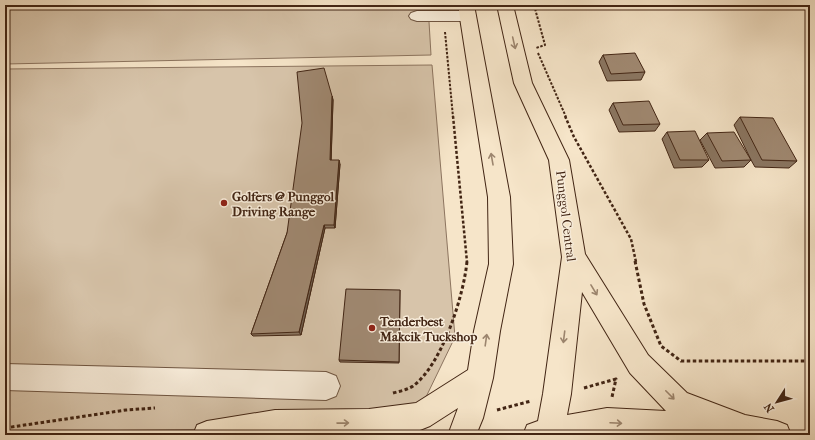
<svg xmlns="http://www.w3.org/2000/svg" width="815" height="440" font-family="'IM FELL French Canon',serif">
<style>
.green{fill:#d7c4aa;stroke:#8c745f}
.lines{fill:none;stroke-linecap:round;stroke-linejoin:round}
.minor-casing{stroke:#6f5541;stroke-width:2}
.major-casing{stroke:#422514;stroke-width:2}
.path-far2{stroke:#422514;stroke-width:2;stroke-dasharray:2.5 1.5;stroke-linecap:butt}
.path-far1{stroke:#422514;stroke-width:2.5;stroke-dasharray:3 2;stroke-linecap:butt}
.path{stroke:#422514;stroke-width:3;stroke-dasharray:3.5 2.5;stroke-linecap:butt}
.minor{fill:#f9eedc;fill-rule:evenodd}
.major{fill:#f6e5c9;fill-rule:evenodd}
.wall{fill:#8a7662;stroke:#422514}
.shaded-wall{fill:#706050;stroke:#422514}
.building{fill:#a08972;stroke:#422514}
.oneway{stroke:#9c856e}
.poi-dot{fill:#8f2418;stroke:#f9eedc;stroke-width:1.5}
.labels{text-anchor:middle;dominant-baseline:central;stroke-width:3;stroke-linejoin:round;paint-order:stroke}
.poi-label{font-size:13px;font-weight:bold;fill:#422514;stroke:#f9eedc;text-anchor:start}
.street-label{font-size:13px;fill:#422514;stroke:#f9eedc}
</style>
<rect width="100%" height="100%" fill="#f6e5c9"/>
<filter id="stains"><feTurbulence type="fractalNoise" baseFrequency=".005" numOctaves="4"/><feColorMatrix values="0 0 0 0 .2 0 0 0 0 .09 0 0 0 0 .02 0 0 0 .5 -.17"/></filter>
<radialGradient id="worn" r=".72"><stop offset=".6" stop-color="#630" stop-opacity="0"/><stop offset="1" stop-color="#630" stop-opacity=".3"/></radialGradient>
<g class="green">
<polygon points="5,5 428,5 431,55 5,64"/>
<polygon points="432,65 455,337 426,397 379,427 5,432 5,69"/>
</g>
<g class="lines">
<g class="minor-casing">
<g id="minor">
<polygon points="417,11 468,11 474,13 476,16 474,19 468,21 417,21 411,19 409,16 411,13"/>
<polygon points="5,364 326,372 336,376 340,386 336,396 326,400 5,390"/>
</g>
</g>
<g class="major-casing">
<g id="major">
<polygon points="458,5 474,5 510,197 513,264 500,331 493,378 483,418 476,435 448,435 458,408 430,426 420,430 384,435 193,435 197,425 207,421 275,410 369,409 416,403 468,370 474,331 489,264 488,197"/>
<path d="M497 5H513L532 83 569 160 585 254 648 355 687 393 745 415 777 421 787 425 791 435H523L527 425 538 421 543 394 562 257 549 160 514 83ZM582 292 630 373 666 411 607 408 567 415 571 394Z"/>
</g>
</g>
<g class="path-far2">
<polyline points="534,5 545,45 536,48"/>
<polyline points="445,32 453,117"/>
<polyline points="538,53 566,117"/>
</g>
<g class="path-far1">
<polyline points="453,116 467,262"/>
<polyline points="565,116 574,137 631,239 636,262"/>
</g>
<g class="path">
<polyline points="635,261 644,304 661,346 681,361 810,361"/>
<polyline points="584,388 616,379 612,397"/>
<path d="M393 393C400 391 407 390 413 386 442 365 464 295 467 261"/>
<polyline points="497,410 531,401"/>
<polyline points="5,428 126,410 155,408"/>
</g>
<use href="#minor" class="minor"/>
<use href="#major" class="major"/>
</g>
<g class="wall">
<polygon points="603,55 645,72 641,80 607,81 599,62"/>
<polygon points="332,96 333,100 331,160 340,164 335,228 325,228 301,335 253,336 251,334 287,233"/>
<polygon points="613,103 660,124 655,131 619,132 609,110"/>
<polygon points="740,117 797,161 789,168 755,167 751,160 744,167 715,168 700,140 707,133 751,160 734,125"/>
<polygon points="667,132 709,160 702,167 674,168 662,139"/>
<polygon points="400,290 399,363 340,362 339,360"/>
</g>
<g class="shaded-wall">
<polygon points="332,96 333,100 331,164 330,160"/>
<polygon points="339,160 340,164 335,228 334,225"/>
<polygon points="324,225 325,228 301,335 299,332"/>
</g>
<g class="building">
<polygon points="635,53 645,72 611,74 603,55"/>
<polygon points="324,68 332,96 330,160 339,160 334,225 324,225 299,332 251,334 287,233 302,123 297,72"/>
<polygon points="649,101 660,124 623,125 613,103"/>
<polygon points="740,117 773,118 797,161 762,160"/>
<polygon points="695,131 709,160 680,160 667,132"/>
<polygon points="734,132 751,160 722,161 707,133"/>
<polygon points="346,289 400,290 399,362 339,360"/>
</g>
<defs><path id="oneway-shaft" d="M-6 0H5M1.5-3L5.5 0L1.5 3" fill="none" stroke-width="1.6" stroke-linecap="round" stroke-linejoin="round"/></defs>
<g class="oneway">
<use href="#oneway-shaft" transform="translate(514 43) rotate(77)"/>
<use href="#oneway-shaft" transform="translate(492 159) rotate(-100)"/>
<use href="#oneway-shaft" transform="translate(594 290) rotate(59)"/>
<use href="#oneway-shaft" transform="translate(564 337) rotate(97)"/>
<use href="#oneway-shaft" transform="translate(486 340) rotate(-82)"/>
<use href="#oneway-shaft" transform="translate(670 395) rotate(45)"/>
<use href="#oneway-shaft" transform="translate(343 423) rotate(-1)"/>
<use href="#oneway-shaft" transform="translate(616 423) rotate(3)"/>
</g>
<g class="poi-dot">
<circle cx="224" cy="203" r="4"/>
<circle cx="372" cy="328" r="4"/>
</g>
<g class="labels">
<g class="poi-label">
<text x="232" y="196">Golfers @ Punggol<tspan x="232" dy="15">Driving Range</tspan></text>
<text x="380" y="321">Tenderbest<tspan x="380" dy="15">Makcik Tuckshop</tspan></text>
</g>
<g class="street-label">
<text transform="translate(566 216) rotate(83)">Punggol Central</text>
</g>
</g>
<rect width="815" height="440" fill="none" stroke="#f6e5c9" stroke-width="20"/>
<rect x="6" y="6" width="803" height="428" fill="none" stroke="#422514" stroke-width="2"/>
<rect x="10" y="10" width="795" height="420" fill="none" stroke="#422514"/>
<g transform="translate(777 402) rotate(234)" stroke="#f9eedc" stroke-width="3" paint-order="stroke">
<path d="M0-3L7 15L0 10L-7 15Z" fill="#422514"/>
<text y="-6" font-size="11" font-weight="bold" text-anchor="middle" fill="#422514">N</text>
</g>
<rect width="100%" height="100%" filter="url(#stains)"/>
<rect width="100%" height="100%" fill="url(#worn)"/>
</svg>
